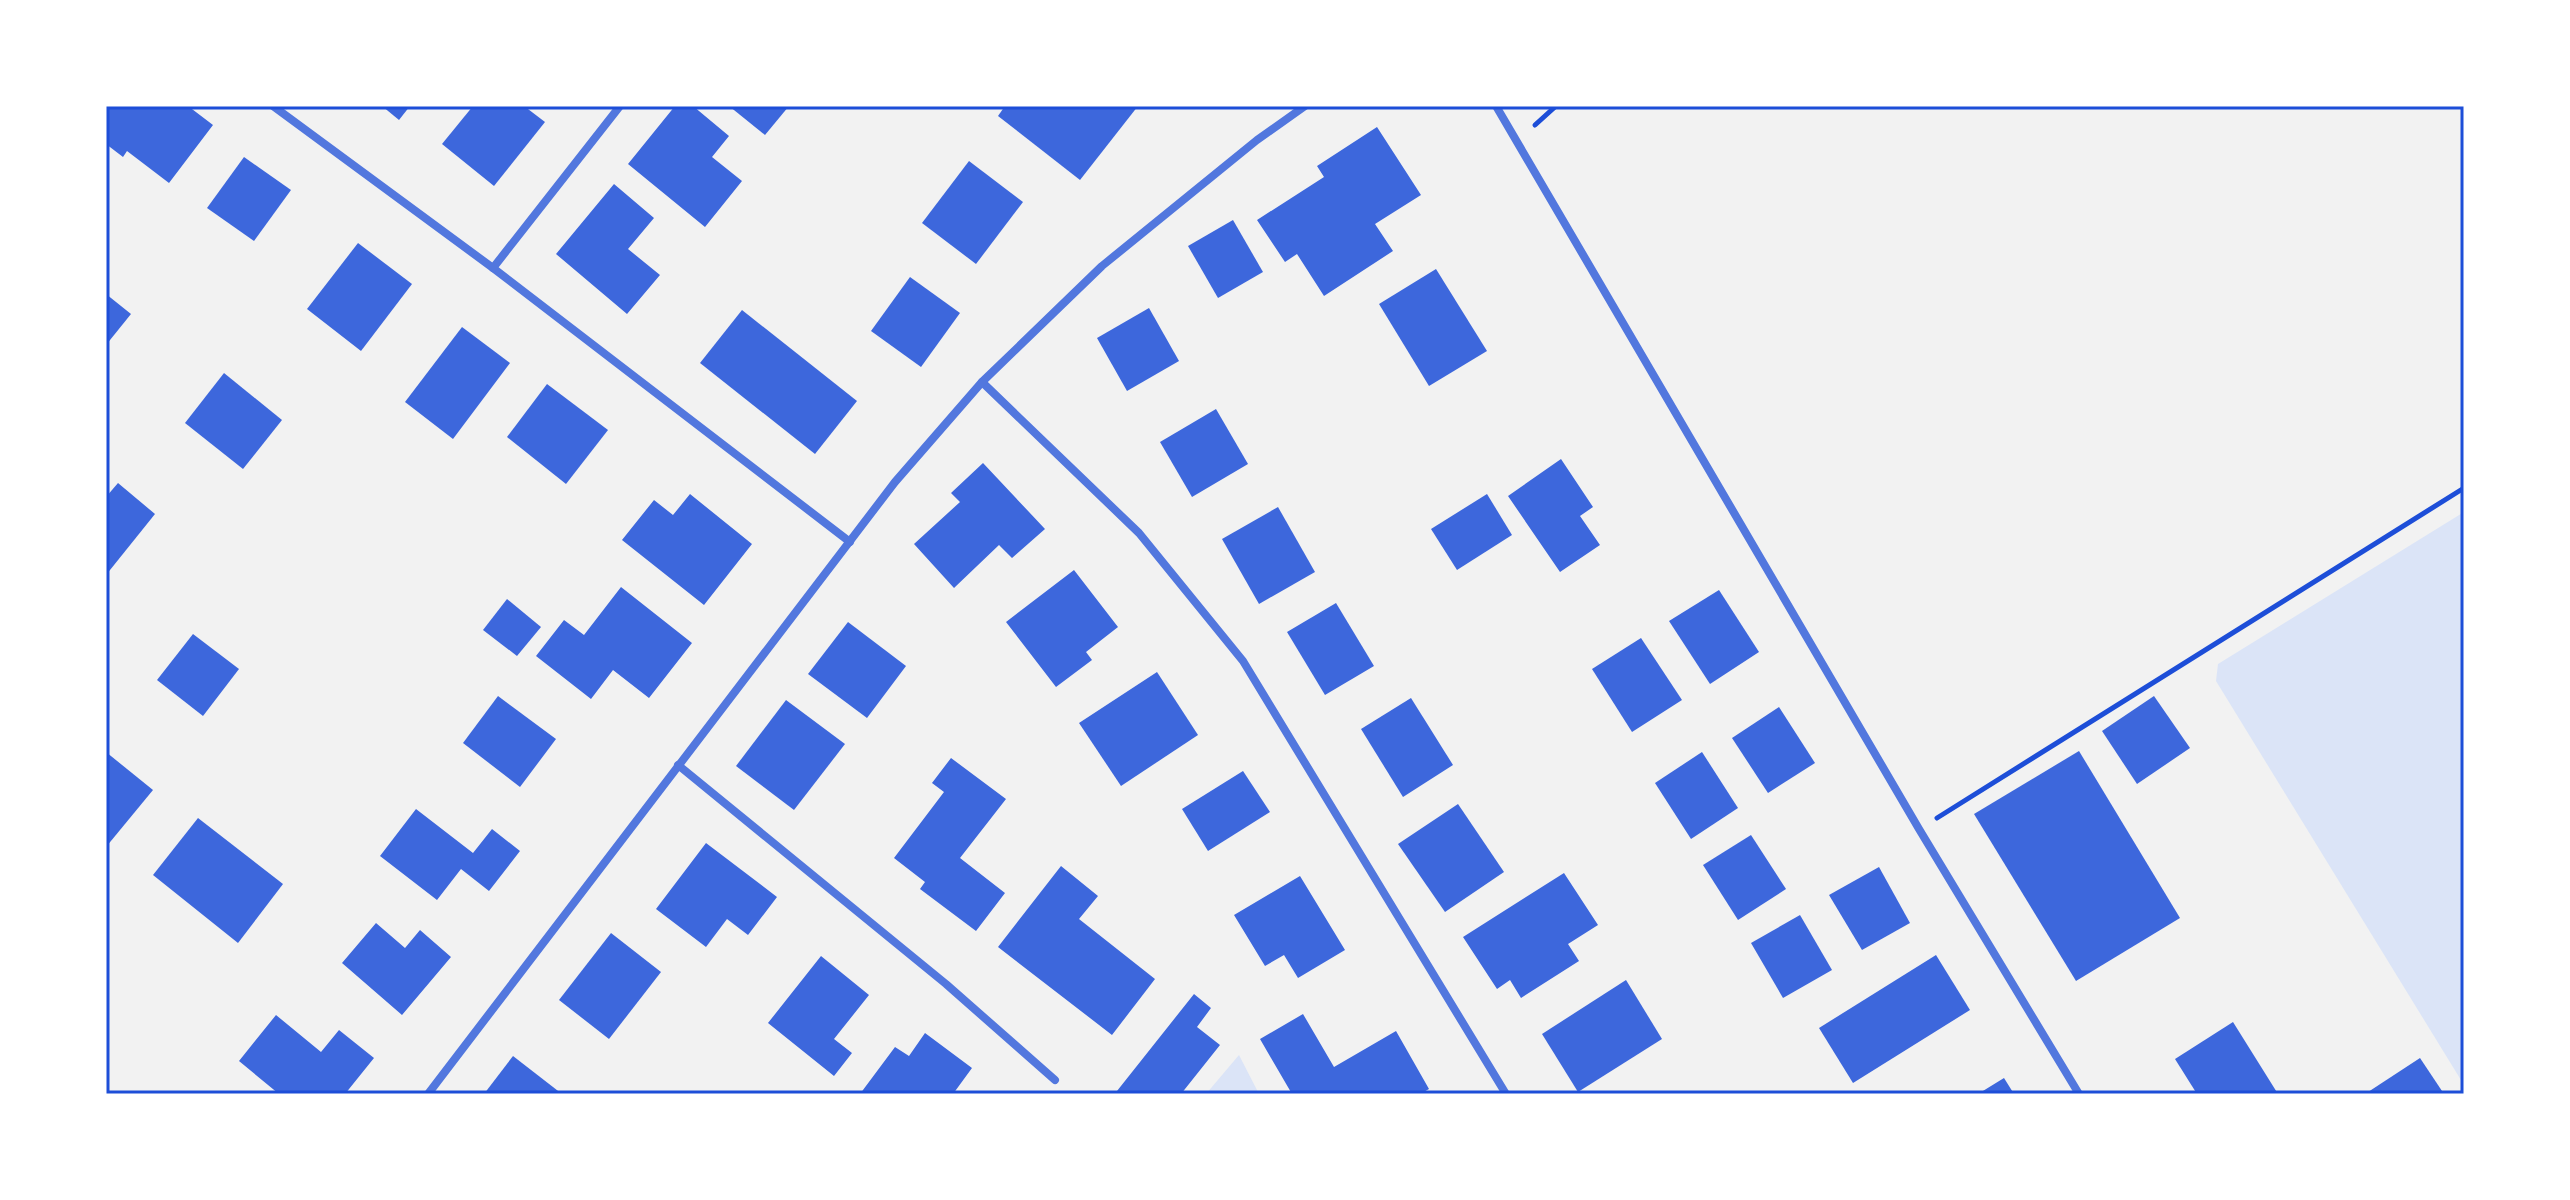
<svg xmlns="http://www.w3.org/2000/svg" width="2570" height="1200" font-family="'PT Sans Narrow',sans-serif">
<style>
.green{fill:#dbe4f7}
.building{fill:#3d67dc}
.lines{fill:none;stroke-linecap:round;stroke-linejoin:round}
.path{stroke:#1d4ed8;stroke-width:5}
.minor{stroke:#5277de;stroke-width:8}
.neatline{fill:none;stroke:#1d4ed8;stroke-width:3}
</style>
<rect width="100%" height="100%" fill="#f2f2f2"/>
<g class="green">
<polygon points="2464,512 2464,1085 2216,681 2218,664"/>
<polygon points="1239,1055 1259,1094 1206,1094"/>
</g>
<g class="building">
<polygon points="106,106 188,106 213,125 169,183 127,151 123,157 106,144"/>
<polygon points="382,106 410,106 399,120"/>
<polygon points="473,106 524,106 545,122 494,186 442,144"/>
<polygon points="675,106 693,106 729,136 712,157 742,181 705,227 628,164"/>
<polygon points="729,106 789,106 765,135"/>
<polygon points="1005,106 1138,106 1080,180 998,116"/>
<polygon points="1377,127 1421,195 1375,224 1393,251 1324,296 1297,254 1285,262 1257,220 1324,177 1317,166"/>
<polygon points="244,157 291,190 254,241 207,208"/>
<polygon points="969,161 1023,202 976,264 922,223"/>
<polygon points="614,184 654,218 628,249 660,275 627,314 556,254"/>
<polygon points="1233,220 1263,272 1218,298 1188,246"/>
<polygon points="358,243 412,284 361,351 307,309"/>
<polygon points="1436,269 1487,351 1429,386 1379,304"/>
<polygon points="910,277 960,313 921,367 871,331"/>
<polygon points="106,294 131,314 106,345"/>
<polygon points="1149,308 1179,361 1127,391 1097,338"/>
<polygon points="742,310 857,401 815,454 700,363"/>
<polygon points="462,327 510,363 453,439 405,402"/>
<polygon points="224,373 282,420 243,469 185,423"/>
<polygon points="547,384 608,430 566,484 507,437"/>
<polygon points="1216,409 1248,464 1192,497 1160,442"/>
<polygon points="1561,459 1593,507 1580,516 1600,545 1560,572 1508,496"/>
<polygon points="983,463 1045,529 1012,558 999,545 954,588 914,544 960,502 951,493"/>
<polygon points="118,483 155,514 106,575 106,497"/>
<polygon points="690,494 752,544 704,605 622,540 654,500 673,515"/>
<polygon points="1487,494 1512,535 1457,570 1431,529"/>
<polygon points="1278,507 1315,572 1259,604 1222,539"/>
<polygon points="1074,570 1118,627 1086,652 1092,660 1056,687 1006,622"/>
<polygon points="621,587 692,643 649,698 613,670 591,699 536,656 564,620 584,635"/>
<polygon points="1719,590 1759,652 1710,684 1669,621"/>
<polygon points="507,599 541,627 517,656 483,630"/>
<polygon points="1336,603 1374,666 1325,695 1287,632"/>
<polygon points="848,622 906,666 867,718 808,674"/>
<polygon points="193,634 239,669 203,716 157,680"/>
<polygon points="1641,638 1682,700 1632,732 1592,669"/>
<polygon points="1157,672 1198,735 1121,786 1079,723"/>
<polygon points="498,696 556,739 520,787 463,743"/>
<polygon points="2154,696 2190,748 2137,784 2102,731"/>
<polygon points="1411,698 1453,765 1403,797 1361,729"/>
<polygon points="786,700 845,744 794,810 736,766"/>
<polygon points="1779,707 1815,763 1768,793 1732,738"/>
<polygon points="2079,751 2180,918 2076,981 1974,814"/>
<polygon points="106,752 153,790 106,847"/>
<polygon points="1702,752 1738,808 1691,839 1655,783"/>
<polygon points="951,758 1006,799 960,858 1005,893 976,931 920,889 925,882 894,858 944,792 932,783"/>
<polygon points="1243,771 1270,812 1208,851 1182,809"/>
<polygon points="1458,804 1504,872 1445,912 1398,844"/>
<polygon points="416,809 473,853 492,829 520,851 489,891 461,869 437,900 380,856"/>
<polygon points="198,818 283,884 238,943 153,875"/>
<polygon points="1751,835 1786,889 1738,920 1703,865"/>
<polygon points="706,843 777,897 748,935 727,919 706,947 656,909"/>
<polygon points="1061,866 1098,896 1079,919 1155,979 1112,1035 998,947"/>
<polygon points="1879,867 1910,923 1862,950 1829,895"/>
<polygon points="1564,873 1598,925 1568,944 1579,961 1521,998 1510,980 1497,989 1463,937"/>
<polygon points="1300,876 1345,950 1298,978 1284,955 1265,966 1234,915"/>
<polygon points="1800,915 1832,970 1783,998 1751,943"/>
<polygon points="376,923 405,948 420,930 451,957 402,1015 342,963"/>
<polygon points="611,933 661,972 609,1039 559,1000"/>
<polygon points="1936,955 1970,1010 1853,1083 1819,1028"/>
<polygon points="821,956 869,995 834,1039 852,1053 834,1076 768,1023"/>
<polygon points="1626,980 1662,1039 1578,1092 1542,1034"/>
<polygon points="1194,994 1211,1008 1197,1027 1220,1045 1181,1094 1120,1094 1117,1091"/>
<polygon points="1303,1014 1334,1067 1396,1031 1429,1089 1420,1094 1292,1094 1260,1039"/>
<polygon points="276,1015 321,1052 339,1030 374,1058 345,1094 279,1094 239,1061"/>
<polygon points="2233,1022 2278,1094 2197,1094 2175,1059"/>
<polygon points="925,1033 972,1068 953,1094 860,1094 895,1047 909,1056"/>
<polygon points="513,1056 562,1094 484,1094"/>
<polygon points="2420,1058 2444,1094 2365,1094"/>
<polygon points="2004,1078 2014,1094 1978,1094"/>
</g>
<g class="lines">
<g class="path">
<polyline points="1535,125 1556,106"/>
<polyline points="1937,818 2464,488"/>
</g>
<g class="minor">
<polyline points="273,106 493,268 850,542"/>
<polyline points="1496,106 1919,829 2079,1094"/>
<polyline points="493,268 620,106"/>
<polyline points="982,382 1139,533 1243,661 1506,1094"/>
<polyline points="678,765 946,984 1055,1080"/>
<polyline points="428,1094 895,482 982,382 1102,266 1257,140 1305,106"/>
</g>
</g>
<rect width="2570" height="1200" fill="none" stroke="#ffffff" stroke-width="216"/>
<rect x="108" y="108" width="2354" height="984" class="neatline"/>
</svg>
